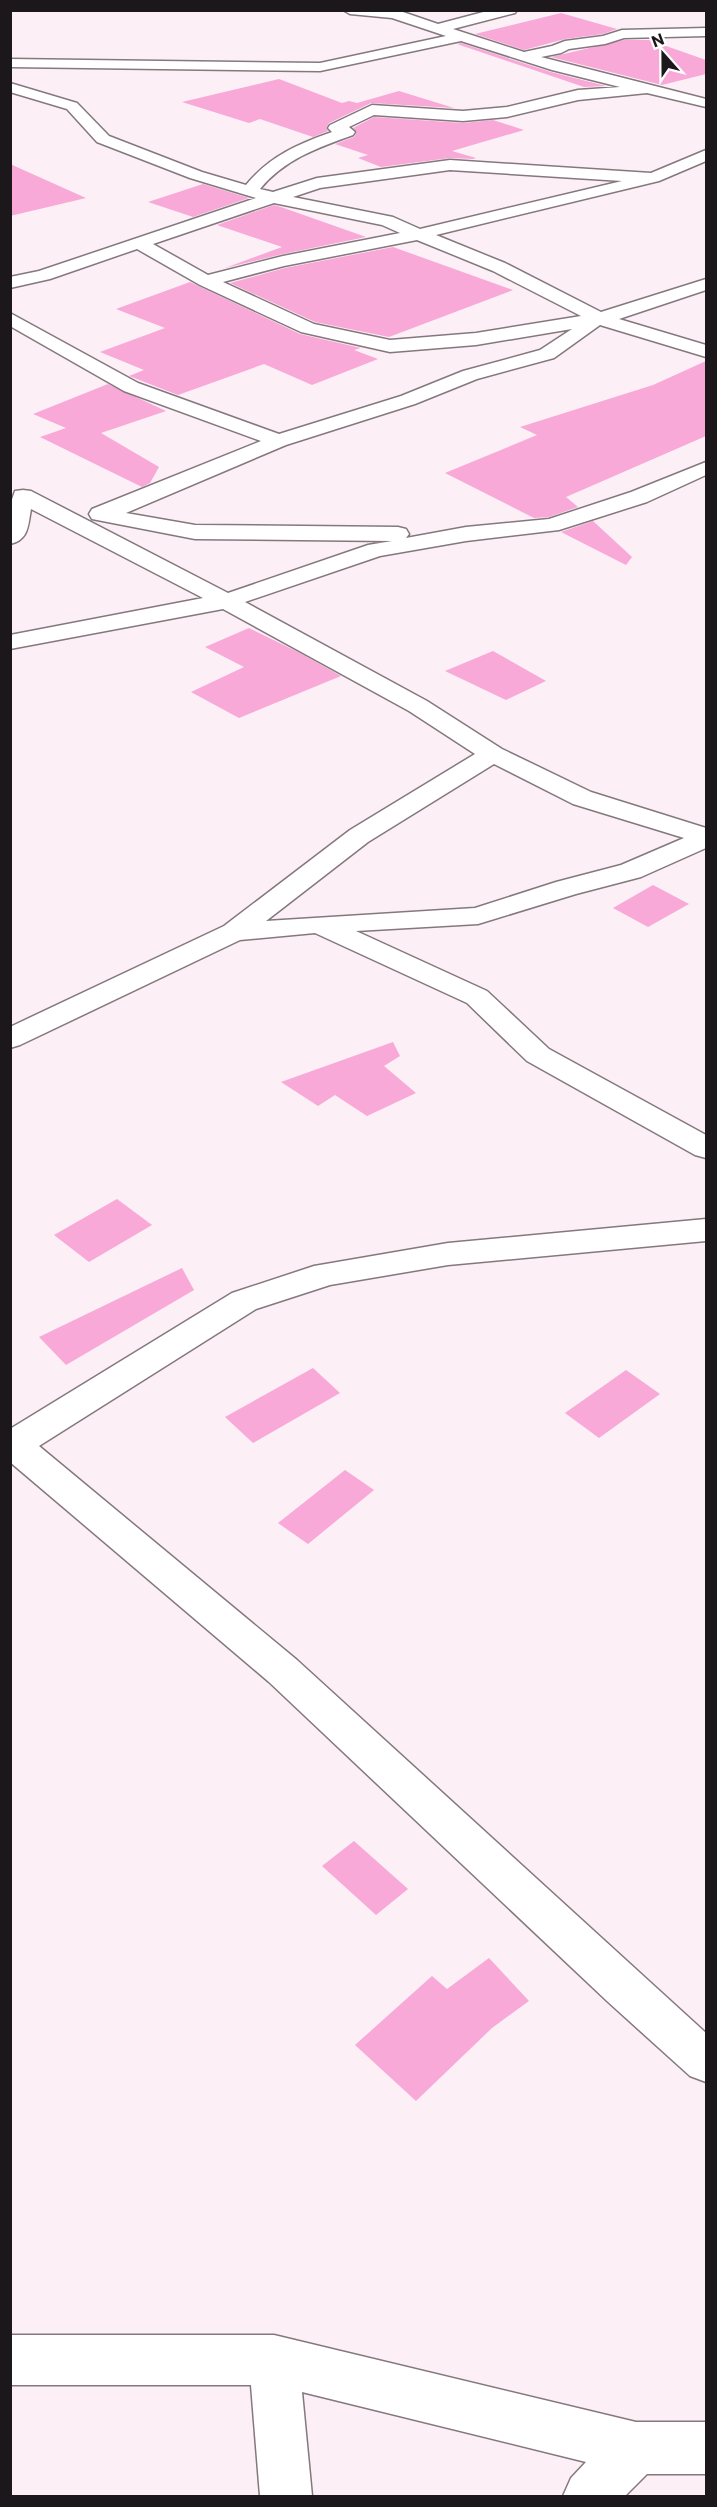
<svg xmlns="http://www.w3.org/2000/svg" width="717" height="2507" font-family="Commissioner,sans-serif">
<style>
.building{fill:#f8a9d7}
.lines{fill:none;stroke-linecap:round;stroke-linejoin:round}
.minor-casing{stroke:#84787e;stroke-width:3}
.minor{fill:#fff;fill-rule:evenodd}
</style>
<rect width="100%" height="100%" fill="#fceff6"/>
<g class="building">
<polygon points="561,13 617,29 603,34 565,39 524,50 475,34"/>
<polygon points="624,40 649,40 706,60 706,74 662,85 551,57"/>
<polygon points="461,43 551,72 606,86 584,87 457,44"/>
<polygon points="279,79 342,103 349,101 357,103 399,91 454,108 371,103 329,123 326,128 328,131 313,137 260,119 249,123 182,102"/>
<polygon points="374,117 463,123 493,120 524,130 452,151 476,158 473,159 450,158 381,167 358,158 368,155 335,144 354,137 357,132 353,128"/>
<polygon points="10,164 86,198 10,216"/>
<polygon points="203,184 249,198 193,217 148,202"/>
<polygon points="274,205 281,207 366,237 283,254 225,268 282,247 217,225"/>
<polygon points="393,247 513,290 389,337 315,322 230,283 285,268"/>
<polygon points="190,282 300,334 361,348 354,350 378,359 312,385 264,364 178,395 129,376 144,370 100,352 165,328 116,309"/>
<polygon points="706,361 706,436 566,497 578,507 549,517 534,518 445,473 537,435 520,427 653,385"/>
<polygon points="108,384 166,411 101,433 159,467 150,483 142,487 40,437 66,428 33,414"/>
<polygon points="593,521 632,557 626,565 561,532"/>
<polygon points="249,628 298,652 341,676 239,718 191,692 244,667 205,647"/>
<polygon points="493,651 546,681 506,700 445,671"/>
<polygon points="653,885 689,904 648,927 613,908"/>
<polygon points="393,1042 400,1056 384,1066 416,1093 367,1116 335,1095 318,1106 281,1082"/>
<polygon points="117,1199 152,1225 89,1262 54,1235"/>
<polygon points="182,1268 194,1290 66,1365 39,1337"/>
<polygon points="313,1368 340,1393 253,1443 225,1417"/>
<polygon points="626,1370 660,1394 599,1438 565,1413"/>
<polygon points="345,1470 374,1490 308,1544 278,1523"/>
<polygon points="354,1841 408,1889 376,1915 322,1866"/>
<polygon points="489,1958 529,2001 492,2028 416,2101 355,2045 432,1976 447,1989"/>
</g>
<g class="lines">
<g class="minor-casing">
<g id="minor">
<path d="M343 10H397L438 24 491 10H517L515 13 453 29 524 52 552 46 565 41 603 36 622 30 706 28V36L624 38 605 44 569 49 561 53 541 57 706 99V107L647 93 578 100 507 117 463 121 374 115 349 127 355 132 353 135C317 148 285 159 260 189L273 192 317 178 450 160 651 173 706 150V161L659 181 436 235 505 263 601 312 706 279V290L619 319 706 345V357L600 325 554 358 477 379 415 404 286 445 126 513 195 525 398 527 406 529 409 534 406 538 466 527 549 519 631 492 706 462V475L647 502 559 530 466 541 380 556 245 602 427 701 502 749 591 792 706 828V848L641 877 576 894 478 924 356 931 487 991 549 1049 706 1135V1158L695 1155 527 1061 467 1003 315 933 240 940 20 1045 10 1048V1027L224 926 350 830 475 754 409 711 223 609 10 649V635L203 598 31 509C28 525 29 540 10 544V505L15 491 23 490 31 491 228 593 368 545 392 541 195 539 92 519 89 514 92 509 261 441 124 391 10 326V313L138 383 279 434 401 396 463 371 540 350 572 329 476 345 390 352 301 332 200 285 137 249 50 279 10 288V277L39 271 256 198 190 178 97 142 67 109 10 92V83L77 103 109 136 202 172 246 185C270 156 298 144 332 132L328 128 330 125 372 105 463 111 507 107 578 90 620 87 552 70 461 41 320 71 10 67V59L320 63 446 36 392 18 350 14ZM450 170 622 181 420 229 393 217 293 197 320 188ZM274 203 382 225 400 233 283 256 208 275 153 244ZM417 240 493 271 581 316 476 333 390 340 314 324 223 282 284 266ZM494 764 573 804 684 838 621 865 556 882 475 908 266 921 368 842Z"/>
<polygon points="706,1219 706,1241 448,1265 330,1285 256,1309 39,1446 297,1660 706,2033 706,2082 690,2076 607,2001 269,1682 10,1462 10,1429 232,1293 314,1266 448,1243"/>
<polygon points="10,2335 274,2335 636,2422 706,2422 706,2474 647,2474 625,2496 563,2496 571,2478 586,2462 302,2392 312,2496 260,2496 251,2385 10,2385"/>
</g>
</g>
<use href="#minor" class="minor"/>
</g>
<rect width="717" height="2507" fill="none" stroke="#1c171a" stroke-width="24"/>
<g transform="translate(663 54) rotate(339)" stroke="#ffffff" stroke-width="4.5" paint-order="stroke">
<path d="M0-4.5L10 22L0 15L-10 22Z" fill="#1c171a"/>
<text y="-9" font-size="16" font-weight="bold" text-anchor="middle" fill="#1c171a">N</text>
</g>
</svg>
